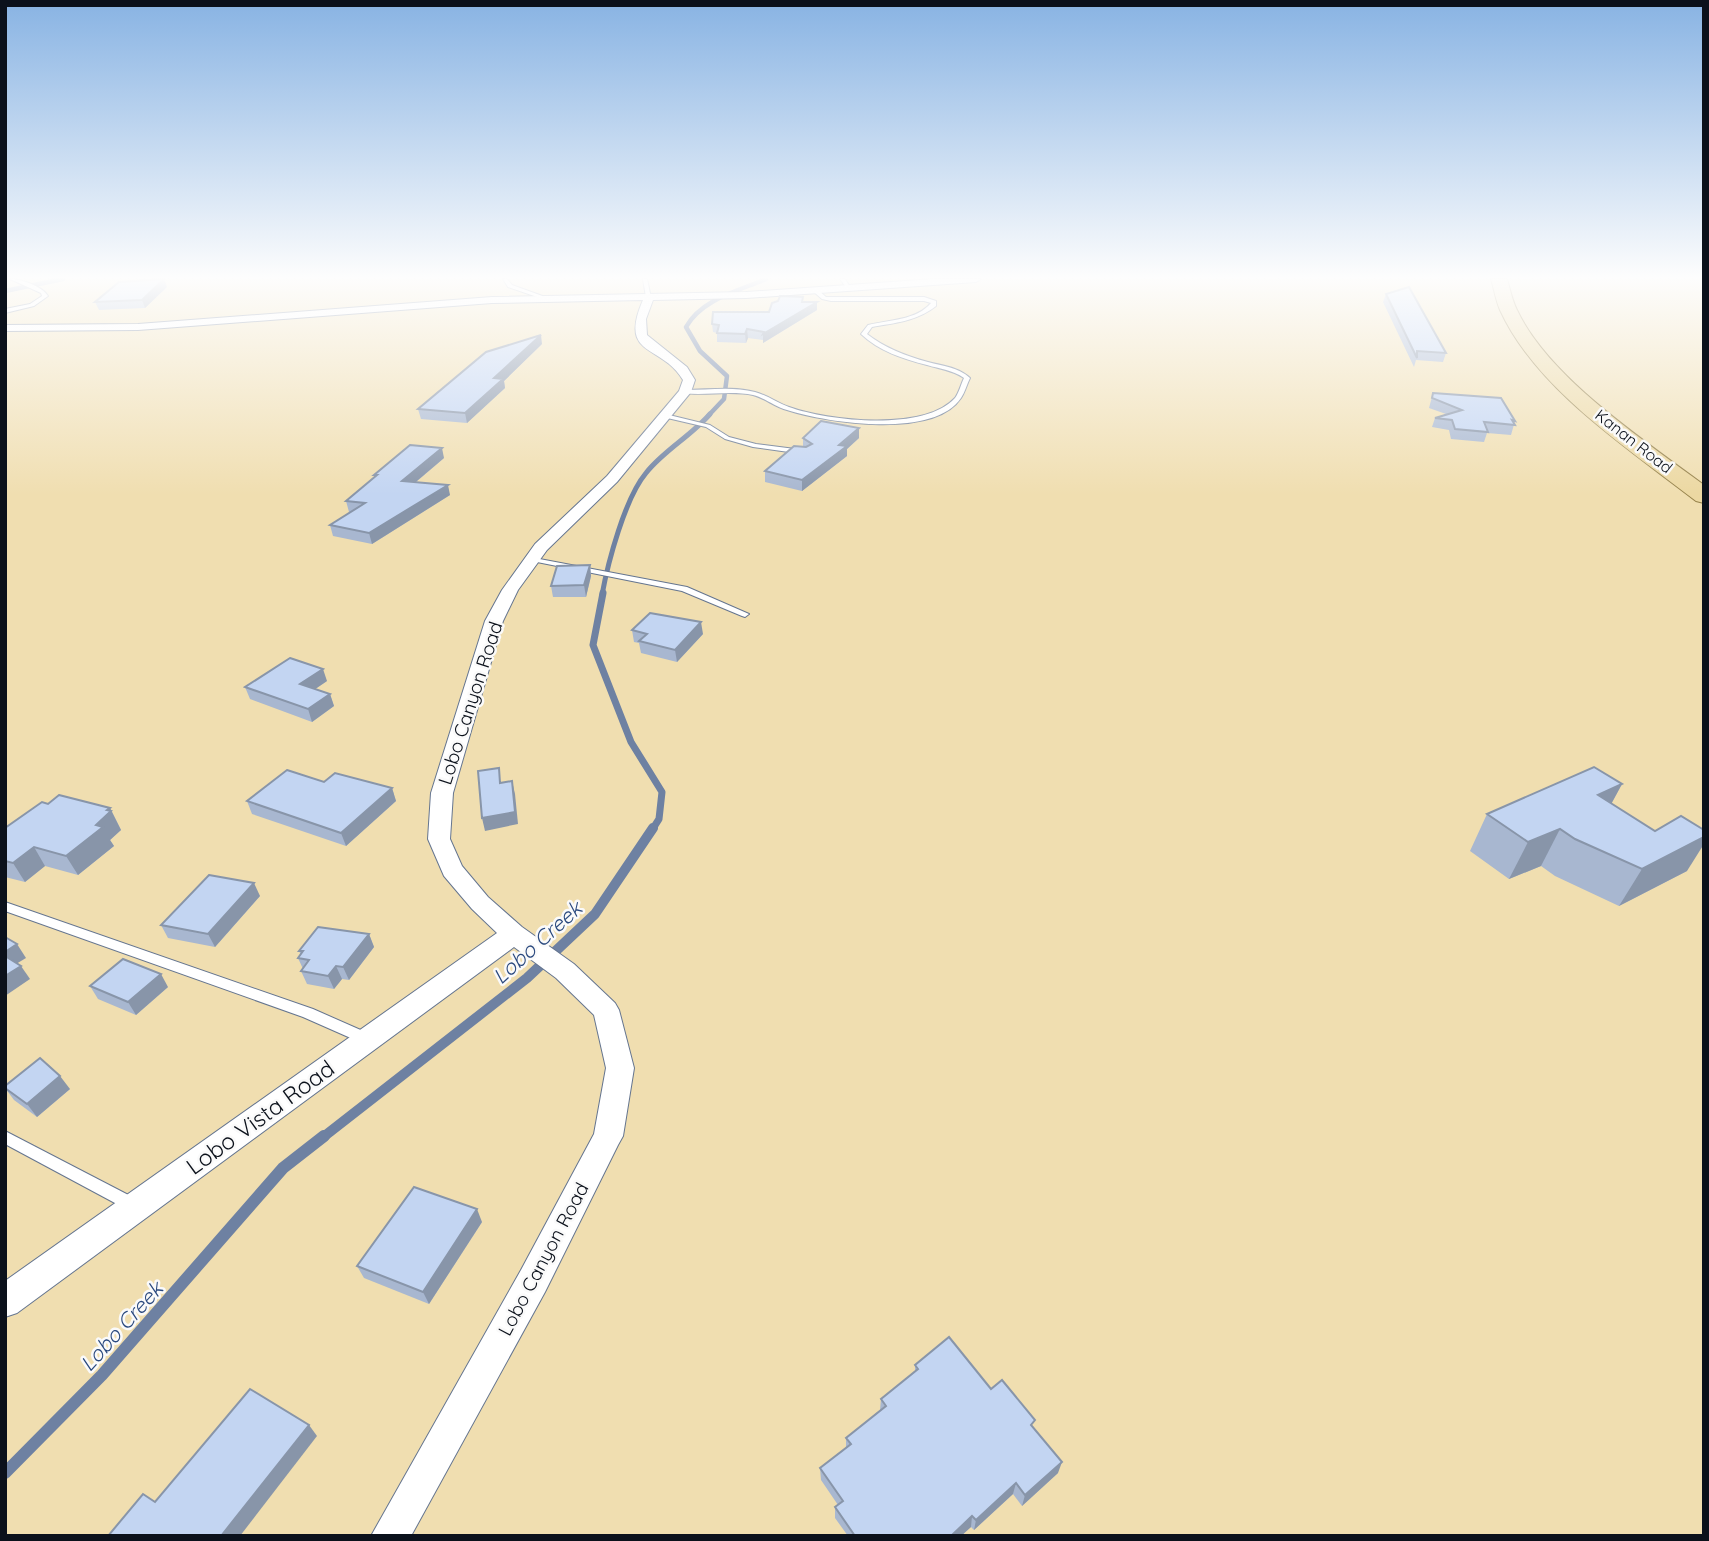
<svg xmlns="http://www.w3.org/2000/svg" width="1709" height="1541" font-family="Quicksand,sans-serif">
<style>
.green{fill:#f0deb0}
.lines{fill:none;stroke-linecap:round;stroke-linejoin:round}
.stream-far4{stroke:#6e81a2;stroke-width:4.5}
.stream-far3{stroke:#6e81a2;stroke-width:5}
.stream-far2{stroke:#6e81a2;stroke-width:7}
.stream-far1{stroke:#6e81a2;stroke-width:10}
.stream{stroke:#6e81a2;stroke-width:12}
.service-casing{stroke:#65758f;stroke-width:2}
.minor-casing{stroke:#65758f;stroke-width:2}
.primary-casing{stroke:#95814a;stroke-width:2}
.service{fill:#fff;fill-rule:evenodd}
.minor{fill:#fff;fill-rule:evenodd}
.primary{fill:#ecd8a2;fill-rule:evenodd}
.wall{fill:#a8b7d0}
.shaded-wall{fill:#8895a9}
.building{fill:#c3d5f2;stroke:#8895a9;stroke-width:2}
.labels{text-anchor:middle;dominant-baseline:central;stroke-width:5;stroke-linejoin:round;paint-order:stroke}
.far-street-label{font-size:16px;fill:#0b111b;stroke:#fafafa}
.street-label{font-size:19px;fill:#0b111b;stroke:#fafafa}
.water-label{font-size:21px;font-style:italic;fill:#2a497e;stroke:#fafafa}
.near-street-label{font-size:23px;fill:#0b111b;stroke:#fafafa}
</style>
<rect width="100%" height="100%" fill="#fafafa"/>
<rect class="green" x="5" y="279" width="1699" height="1257"/>
<g class="lines">
<g class="stream-far4">
<polyline points="5,291 63,279"/>
<path d="M708 416 724 399 727 376 700 351 686 327C702 299 738 291 766 279"/>
</g>
<path class="stream-far3" d="M602 595C608 562 625 498 646 473 663 451 691 436 710 414"/>
<polyline class="stream-far2" points="603,593 593,645 631,742 662,792 659,819 652,830"/>
<polyline class="stream-far1" points="322,1138 527,978 595,914 653,828"/>
<polyline class="stream" points="5,1473 102,1375 283,1168 324,1136"/>
<g class="service-casing">
<g id="service">
<path d="M10 279C21 279 42 286 48 296L34 306 5 313V309L30 304 42 296 41 293Z"/>
<polygon points="503,279 507,279 512,285 548,298 543,299 508,287"/>
<polygon points="643,279 647,279 651,298 646,297"/>
<polygon points="840,279 845,279 852,290 848,290"/>
<path d="M814 290H818L826 297H924L936 301V306C917 321 895 323 872 327L867 334C885 348 906 356 928 362 943 366 958 367 970 378 967 384 965 392 961 398 934 439 827 423 787 410 775 407 765 398 753 395 730 390 706 396 683 393V391L685 390C708 390 732 386 755 392 767 395 777 403 789 407 828 421 924 432 955 398 959 393 961 384 964 378 953 370 940 369 927 365 903 359 879 351 861 334L868 325C889 320 917 320 931 303L924 301H831L822 299 814 292Z"/>
<polygon points="665,414 710,425 729,437 756,444 803,450 806,452 803,454 753,447 725,439 706,427 663,417 663,415"/>
<polygon points="529,557 687,587 749,614 745,617 742,616 682,591 532,561 529,561"/>
<polygon points="5,902 313,1009 372,1035 374,1039 372,1043 367,1044 362,1043 303,1017 5,911"/>
<polygon points="5,1131 138,1200 141,1205 138,1210 133,1212 128,1210 5,1144"/>
</g>
</g>
<g class="minor-casing">
<path id="minor" d="M934 279H981L976 282 746 298 653 300 646 319 647 335 687 367 695 380 691 392 617 482 547 550 518 590 503 621 453 793 450 839 462 866 488 897 522 927 574 964 615 1003 619 1010 634 1068 623 1136 618 1145 545 1292 411 1536H371L521 1270 594 1134 606 1068 594 1015 556 978 514 947 17 1313 5 1317V1281L497 933 472 909 444 876 428 839 431 793 485 621 502 590 535 544 607 476 679 391 683 380C661 343 618 358 643 300L492 303 138 330 5 331V325L138 324 492 297 746 292Z"/>
</g>
<g class="primary-casing">
<path id="primary" d="M1491 279H1507C1510 289 1512 300 1517 310 1549 378 1644 440 1704 485V503L1696 501C1629 449 1536 389 1500 310 1496 301 1494 289 1491 279Z"/>
</g>
<use href="#service" class="service"/>
<use href="#minor" class="minor"/>
<use href="#primary" class="primary"/>
</g>
<g class="wall">
<polygon points="167,287 145,308 99,310 95,302"/>
<polygon points="1386,294 1446,353 1443,362 1416,360 1414,367 1383,302"/>
<polygon points="803,297 803,302 817,302 817,310 763,343 763,340 748,338 746,343 717,342 717,333 713,332 712,324 769,312"/>
<polygon points="542,344 504,381 505,388 467,423 421,419 418,409"/>
<polygon points="1433,393 1515,421 1511,435 1487,433 1484,442 1451,439 1449,430 1432,427 1435,418 1446,414 1429,408"/>
<polygon points="803,438 859,438 847,449 847,456 802,491 765,482 765,471 803,447"/>
<polygon points="444,458 416,482 450,495 372,544 333,536 330,525 351,512 349,512 346,501 374,477 374,475"/>
<polygon points="590,565 591,576 586,597 553,597 551,586"/>
<polygon points="632,630 703,634 677,662 641,653 639,643 634,642"/>
<polygon points="327,681 315,689 330,694 334,706 312,722 250,699 245,687"/>
<polygon points="324,782 392,788 396,801 346,846 252,814 247,801"/>
<polygon points="1622,784 1611,804 1687,871 1619,906 1555,876 1541,866 1509,879 1470,851 1487,814"/>
<polygon points="110,808 121,830 110,840 114,846 78,875 45,866 25,882 5,877 5,828"/>
<polygon points="260,896 215,947 168,938 161,925"/>
<polygon points="369,934 374,947 349,980 342,979 334,989 307,984 301,971 303,969 298,958 301,955 299,951"/>
<polygon points="90,986 168,987 136,1015 98,999"/>
<polygon points="5,1088 70,1089 37,1117 14,1100"/>
<polygon points="482,1222 429,1304 364,1278 357,1266"/>
<polygon points="915,1365 991,1389 1034,1428 1058,1473 1022,1506 1013,1494 974,1530 971,1527 961,1536 848,1536 835,1518 835,1507 838,1505 821,1480 820,1468 846,1448 846,1438 880,1410 881,1399 915,1372"/>
</g>
<g class="shaded-wall">
<polygon points="164,279 167,287 145,308 142,300"/>
<polygon points="817,302 817,310 763,343 763,334"/>
<polygon points="747,329 748,338 746,343 745,334"/>
<polygon points="541,335 542,344 504,381 505,388 467,423 465,413 494,378"/>
<polygon points="859,428 859,438 847,449 847,456 802,491 802,480"/>
<polygon points="442,448 444,458 405,491 402,481"/>
<polygon points="448,485 450,495 372,544 369,533"/>
<polygon points="590,565 591,576 586,597 584,585"/>
<polygon points="701,622 703,634 677,662 675,650"/>
<polygon points="323,669 327,681 305,696 300,684"/>
<polygon points="330,694 334,706 312,722 308,709"/>
<polygon points="512,781 515,794 518,824 485,831 482,818"/>
<polygon points="1622,784 1602,821 1598,795"/>
<polygon points="392,788 396,801 346,846 341,833"/>
<polygon points="110,808 121,830 110,840 114,846 78,875 66,856 96,825"/>
<polygon points="1560,829 1541,866 1509,879 1528,842"/>
<polygon points="1704,837 1704,844 1687,871 1619,906 1642,869"/>
<polygon points="34,847 45,866 25,882 13,863"/>
<polygon points="254,883 260,896 215,947 208,934"/>
<polygon points="369,934 374,947 349,980 343,967"/>
<polygon points="17,944 26,958 11,967 5,958 5,952"/>
<polygon points="21,966 30,979 5,996 5,976"/>
<polygon points="336,966 342,979 334,989 328,976"/>
<polygon points="161,974 168,987 136,1015 128,1002"/>
<polygon points="60,1076 70,1089 37,1117 27,1104"/>
<polygon points="477,1209 482,1222 429,1304 423,1292"/>
<polygon points="309,1425 317,1436 240,1536 221,1536"/>
<polygon points="1062,1462 1058,1473 1022,1506 1025,1495"/>
<polygon points="1016,1483 1013,1494 974,1530 976,1520"/>
<polygon points="972,1516 971,1527 961,1536 951,1536"/>
</g>
<g class="building">
<polygon points="164,279 142,300 95,302 119,282"/>
<polygon points="1409,287 1446,353 1417,351 1417,358 1386,294"/>
<polygon points="780,296 803,297 802,302 817,302 763,334 764,332 747,329 745,334 717,333 719,325 712,324 713,312 769,312 772,303 778,301"/>
<polygon points="541,335 494,378 503,379 465,413 418,409 486,352"/>
<polygon points="1433,393 1501,398 1515,421 1512,420 1515,425 1484,422 1488,432 1455,429 1452,420 1435,418 1462,410 1432,398"/>
<polygon points="821,421 859,428 839,445 847,446 802,480 765,471 794,446 806,447 812,444 803,438"/>
<polygon points="410,445 442,448 402,481 448,485 369,533 330,525 365,503 346,501 377,475 374,475"/>
<polygon points="590,565 584,585 551,586 557,566"/>
<polygon points="650,613 701,622 675,650 639,641 647,634 632,630"/>
<polygon points="290,658 323,669 300,684 330,694 308,709 245,687"/>
<polygon points="1594,767 1622,784 1598,795 1655,831 1681,816 1704,830 1704,837 1642,869 1575,839 1560,829 1528,842 1487,814"/>
<polygon points="499,768 500,783 512,781 515,812 482,818 478,771"/>
<polygon points="287,770 324,782 335,773 392,788 341,833 247,801"/>
<polygon points="59,795 110,808 107,810 111,811 96,825 103,827 66,856 34,847 13,863 5,861 5,828 42,802 48,804"/>
<polygon points="209,875 254,883 208,934 161,925"/>
<polygon points="318,927 369,934 343,967 336,966 328,976 301,971 309,960 298,958 303,951 299,951"/>
<polygon points="5,937 17,944 5,952"/>
<polygon points="5,956 21,966 5,976"/>
<polygon points="123,959 161,974 128,1002 90,986"/>
<polygon points="40,1058 60,1076 27,1104 5,1088 5,1086"/>
<polygon points="414,1187 477,1209 423,1292 357,1266"/>
<polygon points="949,1337 991,1389 1002,1380 1035,1420 1031,1425 1062,1462 1025,1495 1016,1483 976,1520 972,1516 951,1536 855,1536 835,1507 843,1501 820,1468 851,1444 846,1438 886,1406 881,1399 918,1369 915,1365"/>
<polygon points="250,1389 309,1425 221,1536 108,1536 143,1494 155,1502"/>
</g>
<linearGradient id="sky" x2="0" y2="1"><stop stop-color="#88b3e3"/><stop offset="0.56" stop-color="#fdfdfd"/><stop offset="1" stop-color="#fdfdfd" stop-opacity="0"/></linearGradient>
<rect width="1709" height="495" fill="url(#sky)"/>
<g class="labels">
<g class="far-street-label">
<text transform="translate(1634 441) rotate(38)">Kanan Road</text>
</g>
<g class="street-label">
<text transform="translate(470 703) rotate(-72)">Lobo Canyon Road</text>
<text transform="translate(543 1259) rotate(-62)">Lobo Canyon Road</text>
</g>
<g class="water-label">
<text transform="translate(537 942) rotate(-42)">Lobo Creek</text>
<text transform="translate(121 1326) rotate(-48)">Lobo Creek</text>
</g>
<g class="near-street-label">
<text transform="translate(260 1117) rotate(-36)">Lobo Vista Road</text>
</g>
</g>
<rect width="1709" height="1541" fill="none" stroke="#0b111b" stroke-width="14"/>
</svg>
